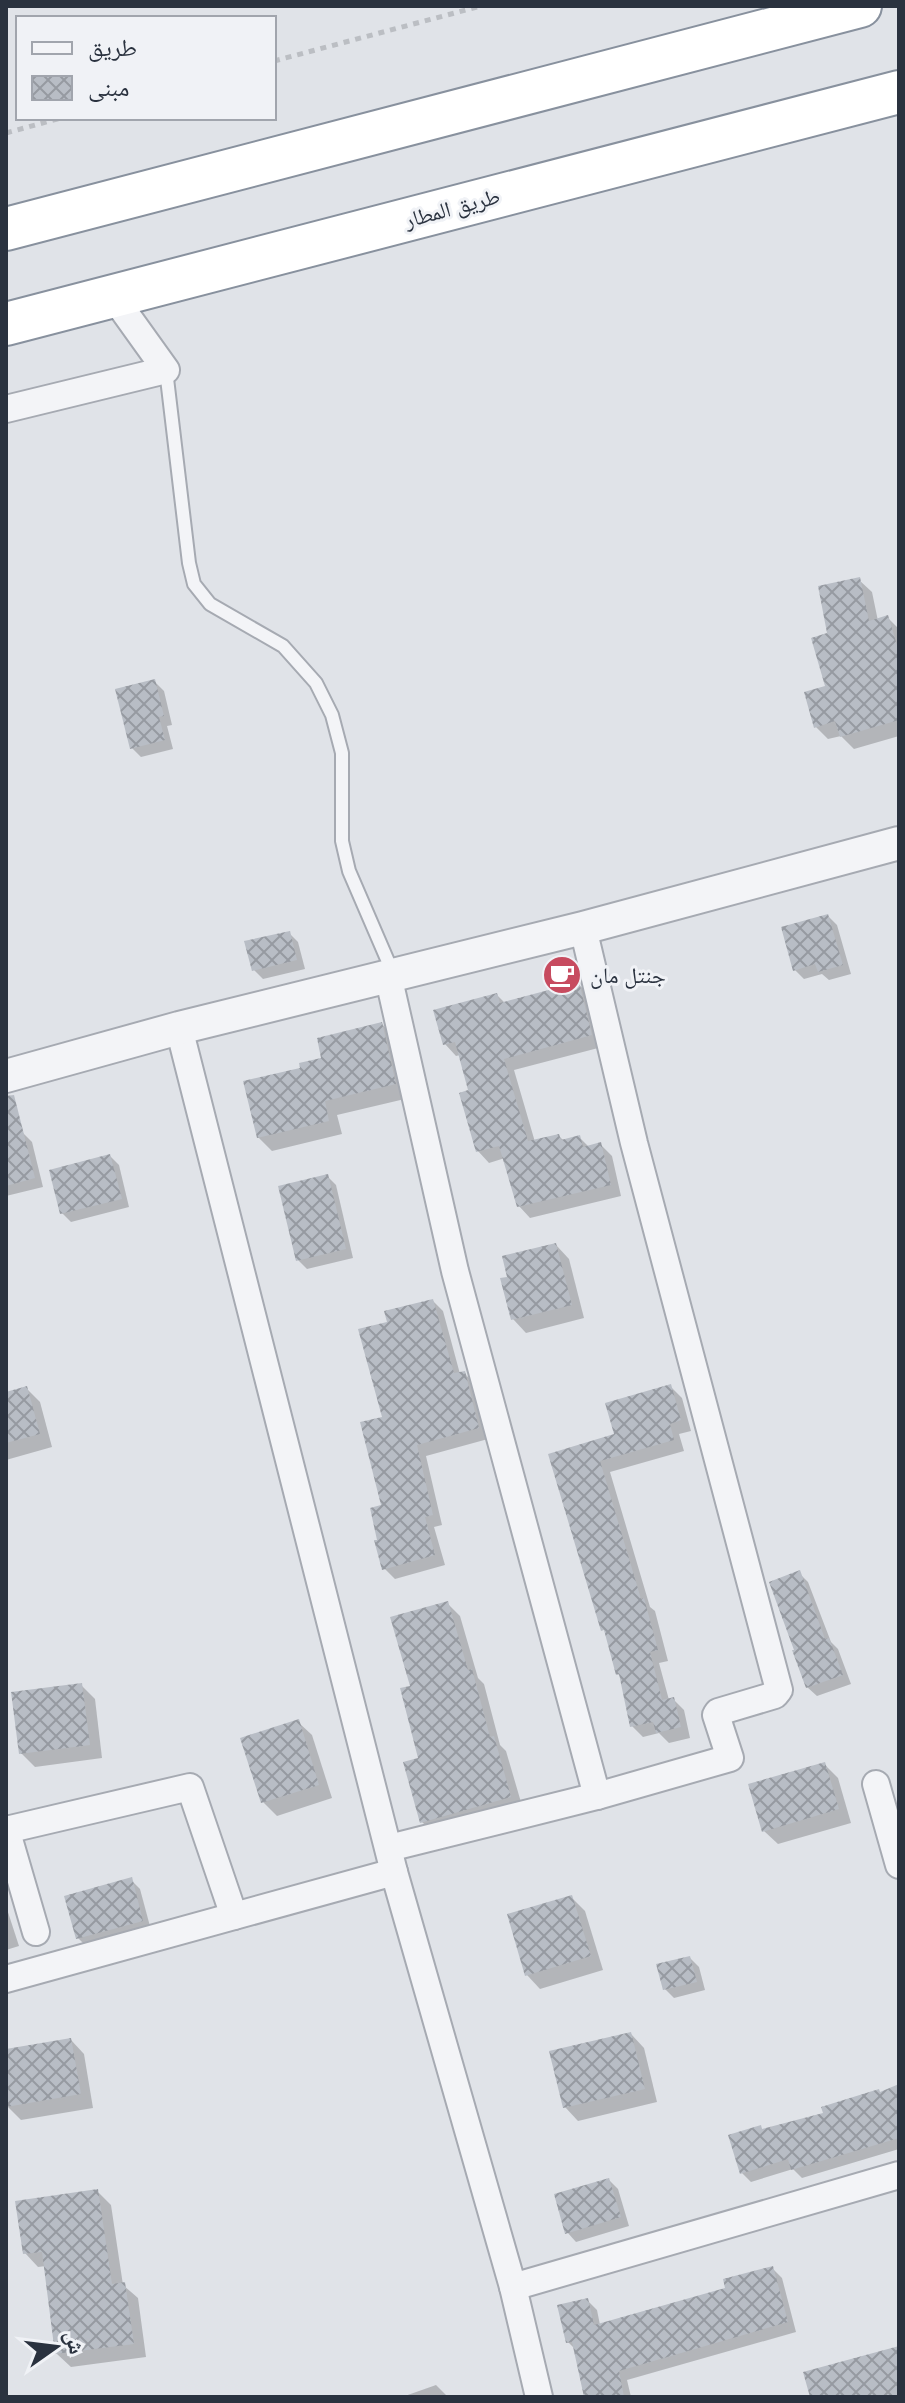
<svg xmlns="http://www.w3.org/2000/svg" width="905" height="2403" font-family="'DM Sans','Noto Naskh Arabic',sans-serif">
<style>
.shadow{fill:#0003}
.building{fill:url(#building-cross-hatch)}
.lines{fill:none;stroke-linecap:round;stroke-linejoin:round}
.service-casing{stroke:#a6aab2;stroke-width:16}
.minor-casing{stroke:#a6aab2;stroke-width:30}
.tertiary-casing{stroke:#a6aab2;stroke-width:36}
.trunk-casing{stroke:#88919e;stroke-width:46}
.path{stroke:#bbbec3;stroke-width:5;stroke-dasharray:6 6;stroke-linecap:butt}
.service{stroke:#f3f4f7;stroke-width:12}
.minor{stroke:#f3f4f7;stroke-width:26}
.tertiary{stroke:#f3f4f7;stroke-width:32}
.trunk{stroke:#fff;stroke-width:42}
.labels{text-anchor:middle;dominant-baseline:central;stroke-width:6;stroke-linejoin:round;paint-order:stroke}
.street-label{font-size:22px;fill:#2a323f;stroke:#f0f2f6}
.poi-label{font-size:22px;fill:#2a323f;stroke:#f0f2f6;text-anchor:start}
</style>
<defs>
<pattern id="building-cross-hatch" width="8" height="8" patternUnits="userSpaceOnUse" patternTransform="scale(2)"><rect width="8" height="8" fill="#b8bdc5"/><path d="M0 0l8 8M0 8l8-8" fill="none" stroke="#969aa1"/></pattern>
</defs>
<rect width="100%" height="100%" fill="#e0e3e8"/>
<g class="shadow">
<polygon points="859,580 872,592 878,621 888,618 899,629 899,736 854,749 841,736 828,739 815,726"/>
<polygon points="155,682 164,691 172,725 167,726 173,749 141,757 132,748"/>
<polygon points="828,916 837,925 851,974 829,980 822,974 804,979 795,970"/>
<polygon points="289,933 298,942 305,969 263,979 254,970"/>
<polygon points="578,984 590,995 602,1047 514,1070 535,1142 559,1136 564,1141 579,1137 589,1147 600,1144 612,1156 621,1196 530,1218 519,1206 505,1158 489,1163 478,1151 470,1092 460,1055 456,1056 445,1044 497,995 506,1004"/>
<polygon points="382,1024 395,1038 409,1098 337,1115 342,1134 272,1151 258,1137 302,1069"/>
<polygon points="23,1133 32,1142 43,1187 6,1196 6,1137"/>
<polygon points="110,1156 119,1165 129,1207 71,1222 62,1213"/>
<polygon points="327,1176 336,1185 353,1258 307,1269 298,1260"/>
<polygon points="556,1245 569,1259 584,1318 526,1333 513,1319"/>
<polygon points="433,1301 443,1311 460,1374 464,1373 474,1383 488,1439 426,1456 442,1525 434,1527 445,1565 395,1579 384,1568 380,1541 384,1506 384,1418 390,1323"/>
<polygon points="670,1386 682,1398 691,1431 679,1434 684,1451 610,1472 650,1607 655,1611 668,1661 659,1663 669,1700 673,1699 684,1710 690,1738 669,1743 659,1733 643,1737 632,1726 621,1677 618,1674 550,1455 616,1435"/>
<polygon points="27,1389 40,1402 52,1447 6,1460 6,1394"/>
<polygon points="799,1573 808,1582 831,1642 838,1649 851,1684 817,1696 807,1687"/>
<polygon points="447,1603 460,1616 478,1678 484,1684 500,1745 506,1751 523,1809 435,1834 422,1822 421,1759 412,1687"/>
<polygon points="81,1685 95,1699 102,1758 35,1767 21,1753"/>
<polygon points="298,1722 312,1735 332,1798 277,1816 263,1802"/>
<polygon points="824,1764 838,1778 851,1823 778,1844 764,1831"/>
<polygon points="131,1880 140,1889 151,1930 87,1947 78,1938"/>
<polygon points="571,1897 585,1911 603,1970 540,1989 527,1975"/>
<polygon points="6,1906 19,1946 6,1950"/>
<polygon points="690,1958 699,1967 705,1990 674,1998 665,1989"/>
<polygon points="631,2034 644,2048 657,2102 578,2121 565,2107"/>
<polygon points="71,2040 84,2054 93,2108 21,2120 7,2106 6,2051"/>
<polygon points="899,2086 899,2149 802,2178 793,2169 751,2182 742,2173 760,2127 764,2131 825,2114"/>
<polygon points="609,2180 618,2189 629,2226 576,2242 567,2232"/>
<polygon points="97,2191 111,2205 123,2285 138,2298 146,2357 71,2367 57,2354 46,2266 38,2267 25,2253"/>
<polygon points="772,2268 782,2278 796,2332 627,2380 631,2397 586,2397 576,2350 568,2342 587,2300 597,2310 600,2325 728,2290"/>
<polygon points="436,2385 448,2397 402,2397"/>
</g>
<g class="building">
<polygon points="860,577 869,621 888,615 899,652 899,720 840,737 835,721 814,728 804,692 825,686 811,638 827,633 818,586"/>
<polygon points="155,679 164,716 159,717 165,740 130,749 115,689"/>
<polygon points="828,914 843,965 818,972 815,964 793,971 781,927"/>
<polygon points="290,931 297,960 252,971 244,941"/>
<polygon points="579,982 592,1035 504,1059 528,1141 559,1134 561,1140 580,1135 583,1147 601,1142 611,1185 517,1207 499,1146 476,1152 459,1093 468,1090 455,1042 443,1045 433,1010 497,993 500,1003"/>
<polygon points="382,1022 396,1084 325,1101 329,1121 257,1138 243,1081 300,1068 299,1063 321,1058 317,1038"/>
<polygon points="14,1095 35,1178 6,1186 6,1096"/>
<polygon points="110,1154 122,1199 60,1214 49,1170"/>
<polygon points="328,1174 346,1249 296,1261 278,1186"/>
<polygon points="556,1243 572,1305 511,1320 500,1278 507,1277 502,1256"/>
<polygon points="433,1299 454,1373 465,1371 479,1428 417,1445 433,1515 425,1517 435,1555 382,1570 374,1540 377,1540 370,1508 381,1505 360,1422 382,1417 358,1329 387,1322 384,1311"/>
<polygon points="671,1384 681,1420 670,1424 674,1440 600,1461 641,1599 644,1598 658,1650 650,1652 662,1700 674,1697 681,1727 656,1733 653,1722 630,1727 619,1674 616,1675 604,1630 601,1631 548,1454 614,1434 605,1403"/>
<polygon points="27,1386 40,1434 6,1443 6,1392"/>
<polygon points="800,1570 825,1639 829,1638 843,1675 806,1688 792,1650 794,1650 769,1582"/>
<polygon points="448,1601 468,1670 472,1669 490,1737 494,1736 511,1797 420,1823 403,1762 418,1758 400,1688 410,1686 390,1617"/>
<polygon points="82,1683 90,1745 19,1754 11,1692"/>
<polygon points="299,1719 319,1785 261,1803 240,1738"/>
<polygon points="825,1762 839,1809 762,1832 748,1784"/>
<polygon points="132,1877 143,1921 76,1939 64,1896"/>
<polygon points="572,1895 591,1956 525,1976 507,1914"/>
<polygon points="690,1956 697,1982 663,1990 656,1964"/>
<polygon points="631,2032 645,2089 563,2108 549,2051"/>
<polygon points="71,2038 81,2094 6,2107 6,2049"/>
<polygon points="899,2084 899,2138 791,2170 788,2159 740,2174 728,2135 761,2125 762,2129 823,2113 821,2107 879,2089 880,2092"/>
<polygon points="609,2178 621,2217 565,2234 554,2194"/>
<polygon points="98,2189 112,2284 125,2282 134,2344 55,2354 42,2252 23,2254 15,2201"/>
<polygon points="773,2266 788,2322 619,2371 624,2397 584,2397 572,2342 566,2343 557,2305 588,2298 594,2325 725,2288 723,2279"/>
<polygon points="899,2346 899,2397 810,2397 803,2372"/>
</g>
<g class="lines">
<g class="service-casing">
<polyline id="service" points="166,370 189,563 194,584 210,604 283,646 316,683 332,715 342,753 342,841 349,871 393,973"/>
</g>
<g class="minor-casing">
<g id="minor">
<polyline points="6,409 166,370 113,296"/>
<polyline points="388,975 455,1271 597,1796"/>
<polyline points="179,1028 394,1872 513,2287 539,2397"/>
<polyline points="876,1784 899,1865"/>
<polyline points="6,1829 36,1932"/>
<polyline points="6,1830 190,1787 234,1916"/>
<polyline points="389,1848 597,1796 730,1758 716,1715 718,1712 775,1695 779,1690 634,1143 583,928"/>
<polyline points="6,1979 394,1872"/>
<polyline points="513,2287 899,2175"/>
</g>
</g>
<g class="tertiary-casing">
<polyline id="tertiary" points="6,1076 179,1028 583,928 899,843"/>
</g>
<g class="trunk-casing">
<g id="trunk">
<polyline points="6,229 860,6"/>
<polyline points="6,324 899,92"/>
</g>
</g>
<g class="path">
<polyline points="274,61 481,6"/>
<polyline points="6,133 61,118"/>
</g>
<use href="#service" class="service"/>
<use href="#minor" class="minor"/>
<use href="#tertiary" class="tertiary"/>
<use href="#trunk" class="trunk"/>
</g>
<defs>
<g id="cafe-disc" transform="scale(2)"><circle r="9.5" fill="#c74b5f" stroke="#f0f2f6"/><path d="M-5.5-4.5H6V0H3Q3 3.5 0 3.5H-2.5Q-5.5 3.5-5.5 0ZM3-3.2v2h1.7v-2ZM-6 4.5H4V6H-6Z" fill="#fff"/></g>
</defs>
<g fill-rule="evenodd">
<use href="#cafe-disc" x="562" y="975"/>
</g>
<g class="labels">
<g class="street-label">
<text transform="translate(452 208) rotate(-15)">طريق المطار</text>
</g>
<g class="poi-label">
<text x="590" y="975">جنتل مان</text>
</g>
</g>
<rect width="905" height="2403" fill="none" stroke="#2a323f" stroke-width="16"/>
<rect x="16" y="16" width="260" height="104" fill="#f0f2f6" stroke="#a1a5ad" stroke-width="2"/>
<rect x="32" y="42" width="40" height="12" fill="#f3f4f7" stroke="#a1a5ad" stroke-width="2"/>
<text x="88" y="56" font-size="24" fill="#2a323f">طريق</text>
<rect x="32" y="76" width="40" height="24" fill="url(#building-cross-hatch)" stroke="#a1a5ad" stroke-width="2"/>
<text x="88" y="96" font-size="24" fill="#2a323f">مبنى</text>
<g transform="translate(56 2347) rotate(76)" stroke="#f0f2f6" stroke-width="6" paint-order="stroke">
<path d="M0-6L14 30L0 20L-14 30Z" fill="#2a323f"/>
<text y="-12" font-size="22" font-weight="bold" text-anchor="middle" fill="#2a323f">ش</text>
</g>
</svg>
